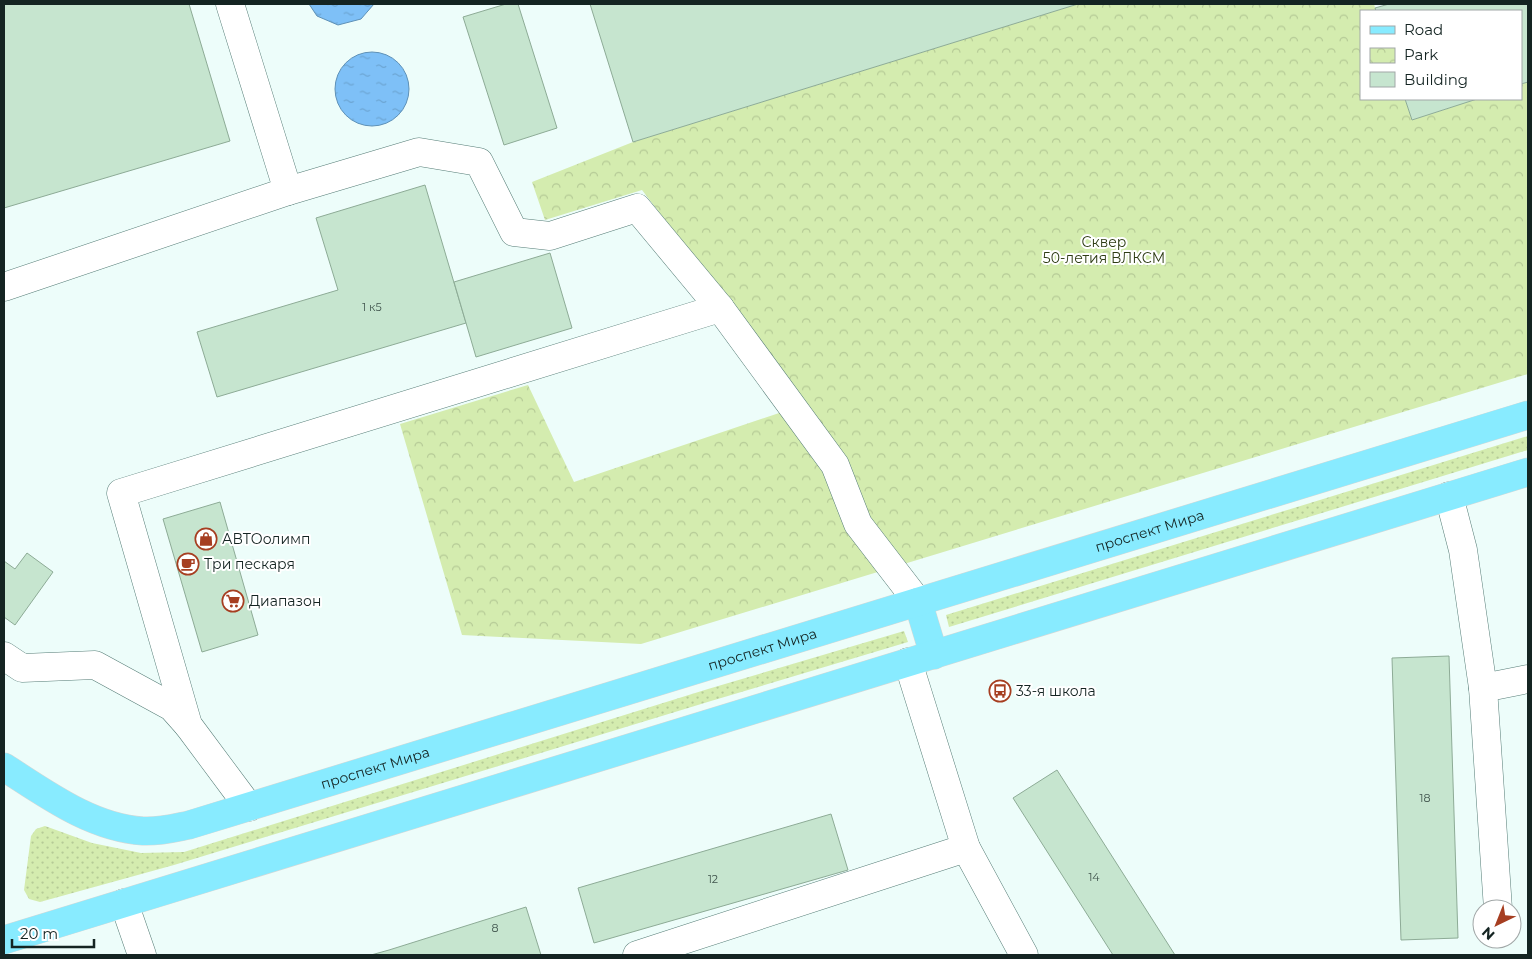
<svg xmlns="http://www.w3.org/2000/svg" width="1532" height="959" font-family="Montserrat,sans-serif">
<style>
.grass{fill:url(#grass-dots)}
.park{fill:url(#park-crowns)}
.water{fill:url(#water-ripples);stroke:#5e91b7}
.building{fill:#c6e5cf;stroke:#8dab96}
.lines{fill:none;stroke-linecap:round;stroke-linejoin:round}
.minor-casing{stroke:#567d77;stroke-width:29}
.major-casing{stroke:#d5d8d7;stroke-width:29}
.minor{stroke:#fff;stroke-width:28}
.major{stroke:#88ebff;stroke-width:28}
.labels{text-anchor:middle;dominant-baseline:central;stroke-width:4;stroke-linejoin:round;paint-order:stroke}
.number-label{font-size:11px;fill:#40544d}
.park-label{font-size:14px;fill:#2e3c14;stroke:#fff}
.street-label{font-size:14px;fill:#142422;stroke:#fff}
.poi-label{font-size:14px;fill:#142422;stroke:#fff;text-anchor:start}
</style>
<defs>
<pattern id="grass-dots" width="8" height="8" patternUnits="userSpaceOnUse" patternTransform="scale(1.25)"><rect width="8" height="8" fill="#d4ecaf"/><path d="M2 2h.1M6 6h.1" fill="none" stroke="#b5ca96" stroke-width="1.8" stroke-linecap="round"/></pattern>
<pattern id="park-crowns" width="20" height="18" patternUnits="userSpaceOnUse" patternTransform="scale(1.25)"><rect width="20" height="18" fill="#d4ecaf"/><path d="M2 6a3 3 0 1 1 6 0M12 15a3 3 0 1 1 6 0" fill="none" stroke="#b5ca96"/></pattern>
<pattern id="water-ripples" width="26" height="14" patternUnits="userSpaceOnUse" patternTransform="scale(1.25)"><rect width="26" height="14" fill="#7ec0f7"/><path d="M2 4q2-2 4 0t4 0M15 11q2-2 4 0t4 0" fill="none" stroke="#6ca5d3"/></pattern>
</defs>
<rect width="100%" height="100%" fill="#edfdfa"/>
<g class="grass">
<polygon points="1528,436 1528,450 949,627 946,615"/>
<polygon points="904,631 908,642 711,701 174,865 40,902 29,899 24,890 31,836 36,829 45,826 92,843 141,853 184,852 708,689"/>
</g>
<polygon class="park" points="1078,4 1374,4 1376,11 1361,11 1361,99 1405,99 1412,120 1477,99 1521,99 1521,84 1528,82 1528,374 641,644 462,635 400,424 528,385 574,482 806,404 642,190 545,220 532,182 633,142"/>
<g class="water">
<polygon points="309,4 374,4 361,19 338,25 317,16"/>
<circle cx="372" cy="89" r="37"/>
</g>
<g class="building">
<polygon points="4,4 189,4 230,141 4,208"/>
<polygon points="506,4 518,4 557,128 504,145 463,17"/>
<polygon points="590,4 1078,4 633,142"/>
<polygon points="1389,4 1528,4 1528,82 1521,84 1521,11 1376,11 1375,8"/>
<polygon points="1405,99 1477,99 1412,120"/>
<polygon points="425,185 466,323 217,397 197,332 338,290 316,218"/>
<polygon points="550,253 572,328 476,357 454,282"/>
<polygon points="220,502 258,635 202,652 163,519"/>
<polygon points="27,553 53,572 15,625 4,617 4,561 15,569"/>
<polygon points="1449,656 1458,938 1401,940 1392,658"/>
<polygon points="1057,770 1175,955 1113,955 1013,798"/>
<polygon points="831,814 848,870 594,943 578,888"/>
<polygon points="526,907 541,955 371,955 389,950"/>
</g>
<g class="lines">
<g class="minor-casing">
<g id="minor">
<polyline points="288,191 419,152 479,162 514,232 550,236 637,208 720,308 835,465 858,524 918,602"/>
<polyline points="4,287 288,191 230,4"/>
<polyline points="1449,496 1463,550 1483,688 1498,909"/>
<polyline points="4,656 22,668 95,665 172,707 188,725"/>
<polyline points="908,662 966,848 1024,955"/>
<polyline points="1483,688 1528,679"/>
<polyline points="249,807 188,725 121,493 720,308"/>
<polyline points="124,903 142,955"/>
<polyline points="637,955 966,848"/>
</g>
</g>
<g class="major-casing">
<g id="major">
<polyline points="918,602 934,655"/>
<path id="s1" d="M4 767C46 794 92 828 143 831 159 832 174 828 189 825L1528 415"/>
<polyline points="4,940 1528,472"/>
</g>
</g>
<use href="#minor" class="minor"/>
<use href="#major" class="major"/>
</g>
<defs>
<g id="shop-ring" transform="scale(1.125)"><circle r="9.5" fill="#fff" stroke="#a63e21" stroke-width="1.5"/><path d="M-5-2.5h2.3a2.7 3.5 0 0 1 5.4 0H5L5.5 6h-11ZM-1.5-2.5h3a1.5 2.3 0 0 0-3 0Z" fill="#a63e21"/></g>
<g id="cafe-ring" transform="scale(1.125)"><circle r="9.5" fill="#fff" stroke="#a63e21" stroke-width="1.5"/><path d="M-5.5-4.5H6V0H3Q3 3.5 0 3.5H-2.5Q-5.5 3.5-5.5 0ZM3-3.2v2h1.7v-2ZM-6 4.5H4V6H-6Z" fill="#a63e21"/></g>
<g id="supermarket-ring" transform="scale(1.125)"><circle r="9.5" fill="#fff" stroke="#a63e21" stroke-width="1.5"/><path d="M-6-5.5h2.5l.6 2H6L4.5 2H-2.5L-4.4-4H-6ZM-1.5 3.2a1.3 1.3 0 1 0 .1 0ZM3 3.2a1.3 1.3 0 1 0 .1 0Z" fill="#a63e21"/></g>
<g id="bus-ring" transform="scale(1.125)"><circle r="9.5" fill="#fff" stroke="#a63e21" stroke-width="1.5"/><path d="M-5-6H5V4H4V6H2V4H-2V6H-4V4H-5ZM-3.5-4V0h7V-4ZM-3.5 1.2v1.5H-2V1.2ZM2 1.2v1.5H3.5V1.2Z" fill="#a63e21"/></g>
</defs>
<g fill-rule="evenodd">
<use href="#shop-ring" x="206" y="539"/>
<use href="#cafe-ring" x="188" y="564"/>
<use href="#supermarket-ring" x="233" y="601"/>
<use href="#bus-ring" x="1000" y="691"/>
</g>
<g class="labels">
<g class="number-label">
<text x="372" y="307">1 к5</text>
<text x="1425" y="798">18</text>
<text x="1094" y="877">14</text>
<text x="713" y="879">12</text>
<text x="495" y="928">8</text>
</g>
<g class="park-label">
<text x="1104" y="242">Сквер<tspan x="1104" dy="16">50-летия ВЛКСМ</tspan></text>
</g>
<g class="street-label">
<text stroke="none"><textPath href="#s1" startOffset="1206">проспект Мира</textPath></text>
<text stroke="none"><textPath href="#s1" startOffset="801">проспект Мира</textPath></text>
<text stroke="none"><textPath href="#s1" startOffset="396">проспект Мира</textPath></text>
</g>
<g class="poi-label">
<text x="222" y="539">АВТОолимп</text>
<text x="204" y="564">Три пескаря</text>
<text x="249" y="601">Диапазон</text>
<text x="1016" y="691">33-я школа</text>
</g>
</g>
<rect width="1532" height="959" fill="none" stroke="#142422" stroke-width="10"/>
<rect x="1360" y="10" width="162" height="90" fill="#ffffff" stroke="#a1a7a7"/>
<rect x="1370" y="26" width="25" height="8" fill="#88ebff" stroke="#a1a7a7"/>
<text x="1404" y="35" font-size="15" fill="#142422">Road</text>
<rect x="1370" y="48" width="25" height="15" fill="url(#park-crowns)" stroke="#a1a7a7"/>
<text x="1404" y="60" font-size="15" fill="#142422">Park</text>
<rect x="1370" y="72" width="25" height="15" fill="#c6e5cf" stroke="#a1a7a7"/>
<text x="1404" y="85" font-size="15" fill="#142422">Building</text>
<g transform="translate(1497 924) rotate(223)"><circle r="24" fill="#ffffff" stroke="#a1a7a7"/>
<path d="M0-4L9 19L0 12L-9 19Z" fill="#a63e21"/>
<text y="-8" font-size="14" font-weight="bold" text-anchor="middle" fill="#142422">N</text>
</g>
<path d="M12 939v8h82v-8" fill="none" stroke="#142422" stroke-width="2.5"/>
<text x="20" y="939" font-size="15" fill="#142422" stroke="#ffffff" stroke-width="4" paint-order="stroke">20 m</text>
</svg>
